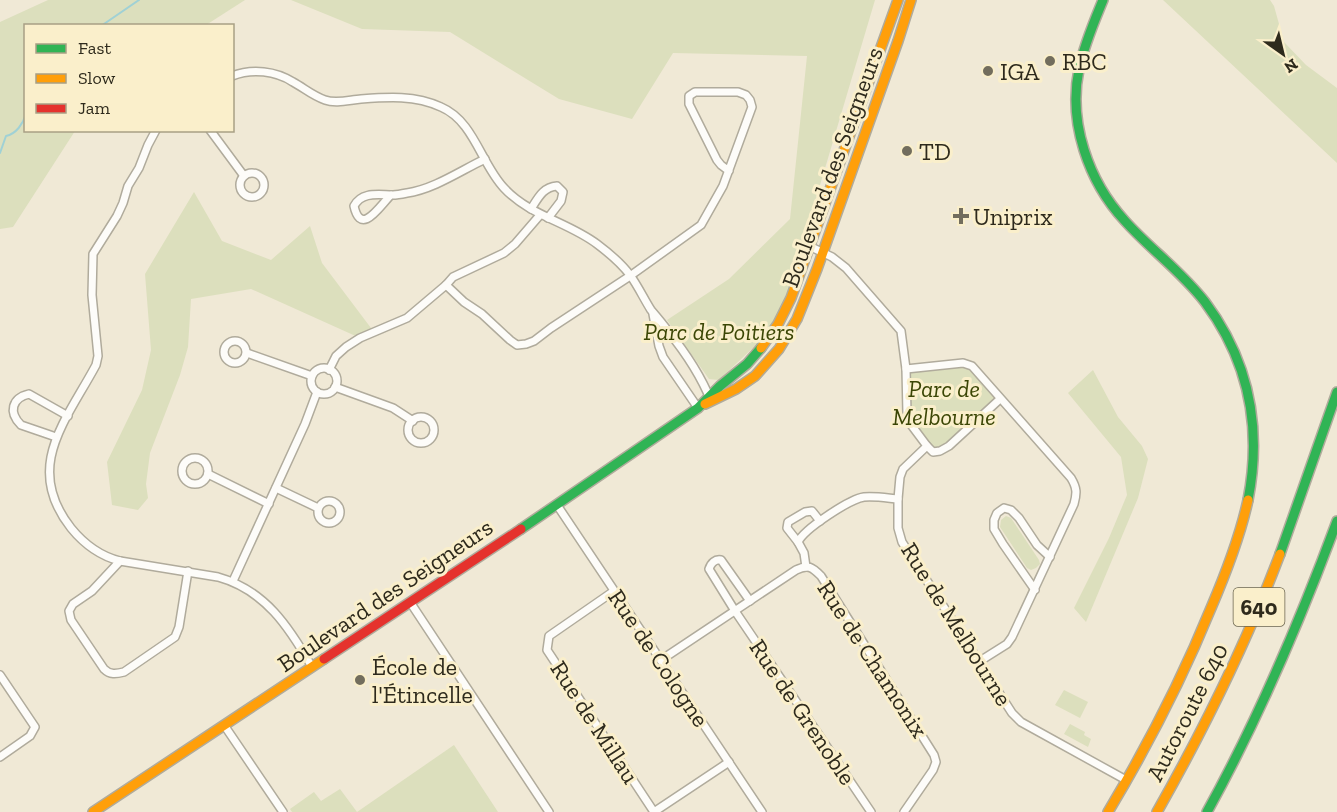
<svg xmlns="http://www.w3.org/2000/svg" width="1337" height="812" font-family="'Zilla Slab',serif">
<style>
.green{fill:#dcdfbd}
.lines{fill:none;stroke-linecap:round;stroke-linejoin:round}
.stream{stroke:#a0d1d5;stroke-width:2}
.street-casing{stroke:#b0ab9c;stroke-width:10}
.fast-casing{stroke:#b0ab9c;stroke-width:12}
.slow-casing{stroke:#b0ab9c;stroke-width:12}
.jam-casing{stroke:#b0ab9c;stroke-width:12}
.street{stroke:#fdfcf9;stroke-width:7}
.fast{stroke:#30b455;stroke-width:9}
.slow{stroke:#ff9f0a;stroke-width:9}
.jam{stroke:#e5322d;stroke-width:9}
.poi-dot{fill:#726d5d;stroke:#faefcb;stroke-width:2}
.labels{text-anchor:middle;dominant-baseline:central;stroke-width:6;stroke-linejoin:round;paint-order:stroke}
.shield{fill:#faefcb;stroke:#6b6550;stroke-width:1.5}
.shield-label{font-size:22px;font-weight:bold;fill:#2e2a1c}
.poi-label{font-size:24px;fill:#2e2a1c;stroke:#faefcb;text-anchor:start}
.street-label{font-size:24px;fill:#2e2a1c;stroke:#faefcb}
.park-label{font-size:24px;font-style:italic;fill:#3b4605;stroke:#faefcb}
</style>
<rect width="100%" height="100%" fill="#f0e9d6"/>
<g class="green">
<polygon points="48,0 245,0 206,25 26,26 26,130 75,131 13,227 0,229 0,22"/>
<polygon points="291,0 875,0 785,303 766,334 756,345 719,380 709,379 667,320 729,279 790,219 807,56 673,53 632,119 559,99 450,32 362,29"/>
<polygon points="1163,0 1270,0 1274,6 1284,42 1306,65 1337,88 1337,163"/>
<polygon points="194,192 222,241 271,260 310,226 322,263 374,332 360,338 251,289 191,299 188,347 180,375 150,453 146,484 148,498 138,510 112,505 107,462 142,390 151,350 145,274"/>
<polygon points="963,363 972,366 1000,399 949,446 933,452 907,414 906,369"/>
<polygon points="1093,370 1118,417 1142,446 1148,459 1138,498 1086,622 1074,608 1109,538 1127,495 1121,457 1068,393"/>
<polygon points="1006,516 1011,518 1039,560 1040,564 1036,568 1031,570 1027,568 1000,527 1001,520"/>
<polygon points="1064,690 1088,702 1080,718 1055,705"/>
<polygon points="1070,724 1085,732 1084,735 1091,739 1088,747 1064,734"/>
<polygon points="454,745 498,812 292,812 290,809 314,792 321,801 340,789 357,812"/>
</g>
<g class="lines">
<g class="stream">
<polyline points="101,26 139,0"/>
<path d="M0 153 6 136C16 134 23 124 26 114"/>
</g>
<g class="street-casing">
<g id="street">
<path d="M232 76C252 68 276 71 293 82 304 88 313 96 325 100 336 104 349 100 361 99 388 97 415 95 441 107 474 121 481 164 504 188 530 216 568 222 597 244 609 253 621 263 630 275 638 286 644 299 651 310 657 317 663 324 668 331 685 352 701 376 711 401"/>
<path d="M156 130 148 145 139 168 128 186 123 203 117 216 93 254 92 295 98 356 96 365C66 421 23 467 71 528 84 544 100 556 120 561L218 577C265 590 289 627 312 667"/>
<polyline points="210,130 244,176"/>
<circle cx="252" cy="185" r="12"/>
<path d="M391 195C381 204 361 238 354 206 362 191 379 195 393 195 397 195 402 194 407 193 434 189 460 171 485 159"/>
<path d="M531 209C538 198 543 187 557 186L563 192 561 201 548 218"/>
<polyline points="809,246 832,257 846,268 901,331 906,369 907,414 912,426 927,446 903,469 900,477 898,499 898,528 902,542 1012,713 1021,722 1126,780"/>
<polyline points="446,285 464,302 482,314 510,340 517,345 526,344 534,341 551,328 630,276 701,225 723,186 752,107 750,100 746,95 738,92 695,92 689,96 689,104 717,160 721,165 729,171"/>
<polyline points="653,314 659,346 663,357 698,408"/>
<circle cx="235" cy="352" r="11"/>
<polyline points="247,353 312,376"/>
<circle cx="324" cy="381" r="13"/>
<path d="M906 369 963 363 972 366 1071 478C1077 488 1077 493 1074 504L1012 637 1007 644 980 661"/>
<polyline points="329,370 336,356 346,347 360,338 407,318 446,285 453,277 504,253 515,244 540,215"/>
<polyline points="335,387 393,408 413,421"/>
<circle cx="421" cy="430" r="13"/>
<path d="M56 437 21 425C8 412 12 398 29 394L68 416"/>
<polyline points="927,446 933,452 940,451 949,446 1000,399"/>
<circle cx="195" cy="471" r="13"/>
<polyline points="208,474 269,504"/>
<polyline points="276,488 318,508"/>
<circle cx="329" cy="512" r="11"/>
<polyline points="557,505 762,812"/>
<polyline points="798,542 787,528 788,522 805,512 812,511 820,521"/>
<path d="M120 561 92 591 73 604 69 611 71 620 104 669C110 675 116 674 124 672L175 637 179 627 188 571"/>
<path d="M806 567 804 553 798 542C804 529 850 499 864 497 875 496 887 498 898 499"/>
<polyline points="233,581 305,424 317,392"/>
<polyline points="1035,590 1003,544 994,529 994,520 997,513 1004,508 1011,510 1019,518 1037,545 1050,557"/>
<polyline points="614,591 549,636 547,650 654,812 729,762"/>
<path d="M750 601 721 560C715 559 711 563 709 569L735 611 871 812"/>
<polyline points="410,602 549,812"/>
<path d="M661 660 796 570C808 564 812 567 821 576L934 755 936 762 933 770 904 812"/>
<polyline points="0,675 35,727 30,736 0,757"/>
<polyline points="224,725 283,812"/>
</g>
</g>
<g class="fast-casing">
<g id="fast">
<path d="M1103 0C1094 22 1084 45 1079 69 1068 122 1088 181 1125 221 1150 249 1181 271 1205 302 1249 361 1262 428 1248 500"/>
<polyline points="521,529 698,408 720,386 747,364 761,348"/>
<polyline points="1280,554 1337,392"/>
<path d="M1207 812C1259 718 1300 621 1337 521"/>
</g>
</g>
<g class="slow-casing">
<g id="slow">
<polyline points="761,348 778,324 791,298 898,0"/>
<polyline points="705,404 736,389 755,376 779,349 797,319 817,269 898,41 911,0"/>
<polyline points="93,812 324,659"/>
<path d="M1108 812C1147 747 1182 679 1211 608 1226 573 1240 537 1248 500"/>
<path d="M1157 812C1204 729 1246 644 1280 554"/>
</g>
</g>
<g class="jam-casing">
<polyline id="jam" points="324,659 521,529"/>
</g>
<use href="#street" class="street"/>
<use href="#fast" class="fast"/>
<use href="#slow" class="slow"/>
<use href="#jam" class="jam"/>
</g>
<g class="poi-dot">
<circle cx="1050" cy="61" r="6"/>
<circle cx="988" cy="71" r="6"/>
<circle cx="907" cy="151" r="6"/>
<path d="M958 207h6v6h6v6h-6v6h-6v-6h-6v-6h6z"/>
<circle cx="360" cy="680" r="6"/>
</g>
<g class="labels">
<rect class="shield" x="1233.5" y="588" width="51" height="38" rx="4.5"/>
<g class="shield-label">
<text x="1259" y="607">640</text>
</g>
<g class="poi-label">
<text x="1062" y="61">RBC</text>
<text x="1000" y="71">IGA</text>
<text x="919" y="151">TD</text>
<text x="973" y="216">Uniprix</text>
<text x="372" y="666">École de<tspan x="372" dy="28">l'Étincelle</tspan></text>
</g>
<g class="street-label">
<text transform="translate(832 167) rotate(-70)">Boulevard des Seigneurs</text>
<text transform="translate(385 595) rotate(-34)">Boulevard des Seigneurs</text>
<text transform="translate(957 624) rotate(58)">Rue de Melbourne</text>
<text transform="translate(659 658) rotate(56)">Rue de Cologne</text>
<text transform="translate(873 659) rotate(57)">Rue de Chamonix</text>
<text transform="translate(803 712) rotate(56)">Rue de Grenoble</text>
<text transform="translate(1187 712) rotate(-63)">Autoroute 640</text>
<text transform="translate(595 722) rotate(57)">Rue de Millau</text>
</g>
<g class="park-label">
<text x="719" y="331">Parc de Poitiers</text>
<text x="944" y="388">Parc de<tspan x="944" dy="28">Melbourne</tspan></text>
</g>
</g>
<rect x="24" y="24" width="210" height="108" fill="#faefcb" stroke="#a8a085" stroke-width="1.5"/>
<rect x="36" y="44" width="30" height="9" fill="#30b455" stroke="#a8a085" stroke-width="1.5"/>
<text x="78" y="54" font-size="18" fill="#2e2a1c">Fast</text>
<rect x="36" y="74" width="30" height="9" fill="#ff9f0a" stroke="#a8a085" stroke-width="1.5"/>
<text x="78" y="84" font-size="18" fill="#2e2a1c">Slow</text>
<rect x="36" y="104" width="30" height="9" fill="#e5322d" stroke="#a8a085" stroke-width="1.5"/>
<text x="78" y="114" font-size="18" fill="#2e2a1c">Jam</text>
<g transform="translate(1283 54) rotate(146)" stroke="#faefcb" stroke-width="4.5" paint-order="stroke">
<path d="M0-4.5L10 22L0 15L-10 22Z" fill="#2e2a1c"/>
<text y="-9" font-size="16" font-weight="bold" text-anchor="middle" fill="#2e2a1c">N</text>
</g>
</svg>
